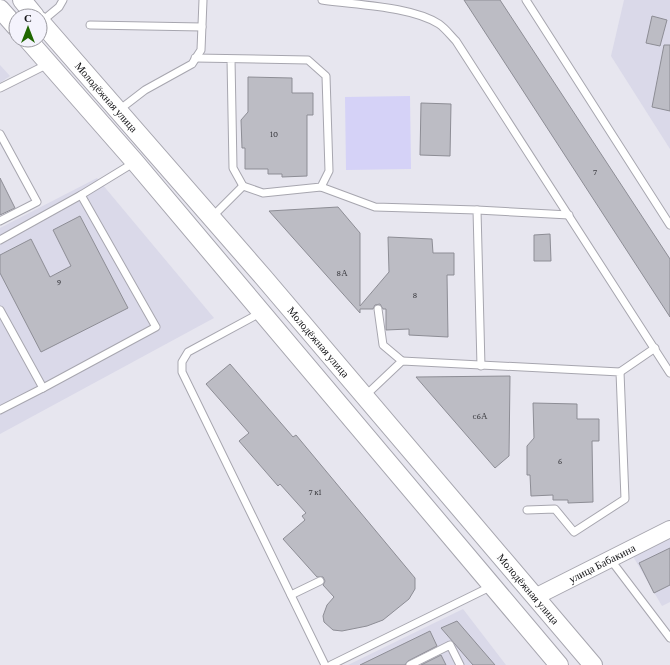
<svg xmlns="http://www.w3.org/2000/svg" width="670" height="665" font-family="'Crimson Pro',serif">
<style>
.built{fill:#dad9e9}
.green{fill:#d5d2f7}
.building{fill:#bcbcc4;stroke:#8d8d95}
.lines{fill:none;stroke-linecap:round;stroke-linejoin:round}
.service-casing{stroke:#a7a6af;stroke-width:9}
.tertiary-casing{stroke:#a7a6af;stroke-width:18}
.secondary-casing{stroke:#a7a6af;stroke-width:20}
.service{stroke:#fff;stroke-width:7}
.tertiary{stroke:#fff;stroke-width:16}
.secondary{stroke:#fff;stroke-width:18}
.labels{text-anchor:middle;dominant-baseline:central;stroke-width:3.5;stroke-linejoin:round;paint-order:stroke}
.number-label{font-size:9px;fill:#3d3d42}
.street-label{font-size:11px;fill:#131316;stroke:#f4f3fc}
</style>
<rect width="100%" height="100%" fill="#e7e6ef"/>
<g class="built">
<polygon points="624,0 670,0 670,149 611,56"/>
<polygon points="0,65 10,76 0,83"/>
<polygon points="97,178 214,318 0,434 0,228"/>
<polygon points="670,536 670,602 662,606 634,558 635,553"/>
<polygon points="463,609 506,665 348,665"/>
</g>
<polygon class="green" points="410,96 411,169 346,170 345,97"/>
<g class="building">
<polygon points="464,0 500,0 670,259 670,317"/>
<polygon points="652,16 667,20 660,46 646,43"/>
<polygon points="664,45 670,45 670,111 652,107"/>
<polygon points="248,77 292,78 292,93 313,93 313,115 307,115 307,176 282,177 282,174 268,174 268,169 245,169 245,148 242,148 241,120 248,112"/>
<polygon points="421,103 451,104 450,156 420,155"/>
<polygon points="0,178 15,208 0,215"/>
<polygon points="338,207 360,233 360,306 389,272 388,237 432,239 433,253 454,253 454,275 447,275 448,337 409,335 409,329 386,330 386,309 383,309 380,304 375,305 373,309 360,309 360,313 269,211"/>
<polygon points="80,216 128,308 41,352 0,273 0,255 31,239 50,277 71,266 53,230"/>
<polygon points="550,234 551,261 534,261 534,235"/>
<polygon points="230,364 293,437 296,435 415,578 415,589 409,599 383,620 367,626 342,631 333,630 324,622 323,616 327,605 334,597 323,585 325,581 323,577 317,577 283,539 305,520 302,516 306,513 280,484 278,486 239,441 249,433 206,384"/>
<polygon points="510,376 509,456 495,468 416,377"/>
<polygon points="533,403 577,404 577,419 599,419 599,441 592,441 593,502 568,503 568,500 553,500 553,495 531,496 530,475 527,475 527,446 534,438"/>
<polygon points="670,548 670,585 654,593 639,563"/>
<polygon points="457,621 495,665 473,665 441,628"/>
<polygon points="430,631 437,646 408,661 405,665 360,665"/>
<polygon points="441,655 446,665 421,665"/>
</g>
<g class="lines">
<g class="service-casing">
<g id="service">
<path d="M322 0C355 5 411 6 439 24 445 28 451 36 456 41L670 373"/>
<polyline points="526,0 670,225"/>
<polyline points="41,22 59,7 63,0"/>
<polyline points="90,25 202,27"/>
<polyline points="195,58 308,60 326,76 329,171 321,187 263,193 243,186 233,168 231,59"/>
<polyline points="0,88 48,64"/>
<polyline points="119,110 145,90 192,64 201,50 203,0"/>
<polyline points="0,134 37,202 0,221"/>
<polyline points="321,187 375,207 477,210 481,366"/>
<polyline points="477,210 569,215"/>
<polyline points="212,217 243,186"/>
<polyline points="0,240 81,195"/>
<polyline points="378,309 383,345 402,361"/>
<polyline points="0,310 43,388 0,410"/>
<polyline points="262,312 188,352 182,362 182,372 325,665"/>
<polyline points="620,372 655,348"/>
<polyline points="43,388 156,327 81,195 135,162"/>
<polyline points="365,396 402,361 620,372 625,499 574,532 555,509 527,510"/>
<polyline points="610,559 670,638"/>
<polyline points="291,595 320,581"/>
<polyline points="331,665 492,586"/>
<polyline points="410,665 450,645 460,665"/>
</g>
</g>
<g class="tertiary-casing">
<g id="tertiary">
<path id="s1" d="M535 597 670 529"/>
</g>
</g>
<g class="secondary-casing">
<g id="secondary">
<polyline points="22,0 35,16"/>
<polyline points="0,9 16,27"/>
<path id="s2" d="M40 21 264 278 593 665"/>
<polyline points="28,40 135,162 559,665"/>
</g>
</g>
<use href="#service" class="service"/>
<use href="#tertiary" class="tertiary"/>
<use href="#secondary" class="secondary"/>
</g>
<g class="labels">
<g class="number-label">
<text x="274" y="134">10</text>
<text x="595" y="172">7</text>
<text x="342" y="273">8А</text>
<text x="59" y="282">9</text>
<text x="415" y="295">8</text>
<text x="480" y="416">с6А</text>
<text x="560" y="461">6</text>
<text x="315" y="492">7 к1</text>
</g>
<g class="street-label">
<text stroke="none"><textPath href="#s2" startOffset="101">Молодёжная улица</textPath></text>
<text stroke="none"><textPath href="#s2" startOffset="425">Молодёжная улица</textPath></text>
<text stroke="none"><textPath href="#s1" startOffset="75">улица Бабакина</textPath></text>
<text stroke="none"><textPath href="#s2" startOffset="749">Молодёжная улица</textPath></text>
</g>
</g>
<g transform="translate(28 28)"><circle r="19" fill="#f4f3fc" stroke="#9a99a0"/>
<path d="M0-3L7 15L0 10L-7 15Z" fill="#1f6700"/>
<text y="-6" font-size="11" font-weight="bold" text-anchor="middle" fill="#131316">С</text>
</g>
</svg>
